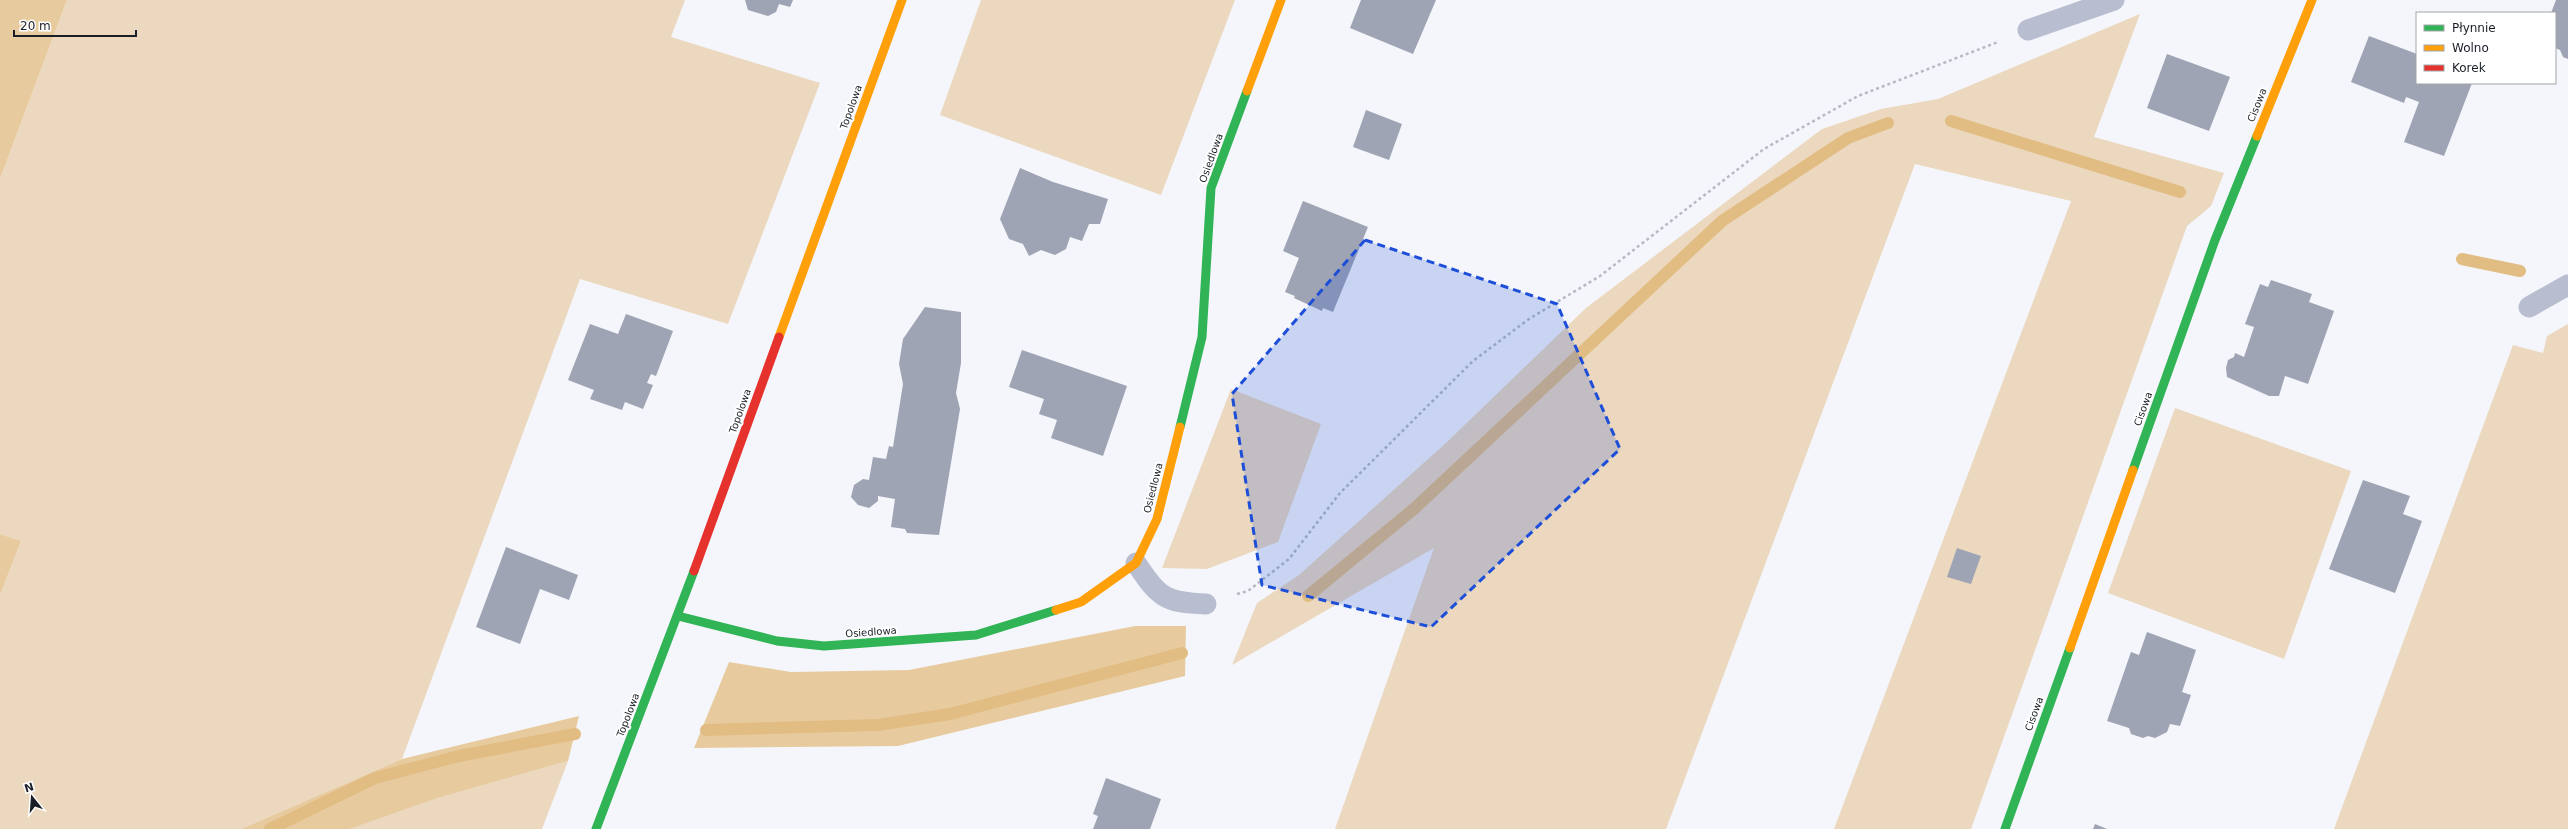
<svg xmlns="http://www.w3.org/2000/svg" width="2568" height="829" font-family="'DejaVu Sans',sans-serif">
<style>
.green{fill:#ebd8be}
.forest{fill:#e7cb9f}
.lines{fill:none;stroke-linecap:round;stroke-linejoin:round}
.stream{stroke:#e2bd83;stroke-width:12}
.building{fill:#9fa4b4}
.path{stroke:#b5bac4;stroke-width:2.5;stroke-dasharray:3 3;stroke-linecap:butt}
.lane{stroke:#b8becf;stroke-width:21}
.fast{stroke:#30b455;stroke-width:9}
.slow{stroke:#ff9f0a;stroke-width:9}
.jam{stroke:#e5322d;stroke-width:9}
.marked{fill:#1d4ed8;fill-opacity:0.2;stroke:#1d4ed8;stroke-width:3;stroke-dasharray:8 5;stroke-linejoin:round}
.labels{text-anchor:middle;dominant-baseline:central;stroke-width:4;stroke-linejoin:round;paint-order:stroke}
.street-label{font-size:10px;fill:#1a1e26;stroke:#fff}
</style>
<rect width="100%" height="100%" fill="#f4f6fb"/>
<g class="green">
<polygon points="67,0 685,0 671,37 820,83 728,324 580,279 402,759 241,829 0,829 0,595 21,541 0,534 0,179"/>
<polygon points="981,0 1235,0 1161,195 940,115"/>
<polygon points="2140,14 2094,137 2224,173 2211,206 2187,226 1971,829 1834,829 2071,201 1915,164 1666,829 1335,829 1434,548 1232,665 1257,603 1299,575 1447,442 1586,308 1822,129 1881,109 1938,99"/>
<polygon points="2568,324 2568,829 2334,829 2513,345 2543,353 2547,336"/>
<polygon points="1231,389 1321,424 1278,542 1207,569 1162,568"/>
<polygon points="2175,408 2351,471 2284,659 2108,593"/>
<polygon points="568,761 542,829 350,829 438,798"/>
</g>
<g class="forest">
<polygon points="0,0 67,0 0,179"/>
<polygon points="0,534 21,541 0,595"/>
<polygon points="1135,626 1186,626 1185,676 898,746 694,748 729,662 791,672 909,670"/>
<polygon points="579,716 568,761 438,798 350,829 241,829 402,759"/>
</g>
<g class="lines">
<g class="stream">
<polyline points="1951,121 2180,192"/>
<polyline points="2462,259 2520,271"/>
<polyline points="1308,596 1415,508 1722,221 1848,138 1888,123"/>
<polyline points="706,730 878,725 950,714 1182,653"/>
<polyline points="270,829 375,778 459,756 575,734"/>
</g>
</g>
<g class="building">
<polygon points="745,0 793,0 790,7 779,4 776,12 768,16 748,10"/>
<polygon points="1361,0 1436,0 1413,54 1350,28"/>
<polygon points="2556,0 2568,0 2568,59 2563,57 2560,50 2555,48 2555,13 2551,13"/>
<polygon points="2369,36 2417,54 2417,83 2472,83 2444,156 2404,142 2419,102 2406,97 2404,103 2351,82"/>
<polygon points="2167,54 2230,77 2209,131 2147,108"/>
<polygon points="1366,110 1402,124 1389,160 1353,147"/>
<polygon points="1020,168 1053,182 1108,199 1100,224 1089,224 1082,241 1070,237 1066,249 1055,255 1041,250 1029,256 1023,244 1009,239 1000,219"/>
<polygon points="1303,201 1368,227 1333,312 1323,308 1322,311 1294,298 1295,296 1285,292 1299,258 1283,251"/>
<polygon points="2271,280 2312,294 2309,302 2334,311 2308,384 2285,376 2279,396 2269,396 2227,377 2226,368 2228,360 2234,357 2235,353 2244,357 2254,327 2245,324 2260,284 2268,287"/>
<polygon points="925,307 961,312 961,363 956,393 960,409 939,535 907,533 905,529 891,527 895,499 878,496 878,501 869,508 858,505 851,497 854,485 863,479 869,480 873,457 886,459 889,446 893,447 903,384 899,364 903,339"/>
<polygon points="626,314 673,331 656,376 651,374 647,383 653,385 643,409 625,402 622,410 590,399 594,390 568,380 590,324 618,334"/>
<polygon points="1022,350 1127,386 1103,456 1051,438 1057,420 1039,414 1044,399 1009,387"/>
<polygon points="2363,480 2410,496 2403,514 2422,521 2395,593 2329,569"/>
<polygon points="506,547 578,575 569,600 540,589 520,644 476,627"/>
<polygon points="1957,548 1981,556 1971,584 1947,577"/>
<polygon points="2147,632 2196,650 2182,692 2191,695 2180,726 2170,724 2167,732 2155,738 2148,736 2143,738 2131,734 2129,728 2107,721 2131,652 2139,655"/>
<polygon points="1106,778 1161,799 1150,829 1093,829 1098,816 1093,814"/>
<polygon points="2095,824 2107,829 2093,829"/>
</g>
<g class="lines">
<polyline class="path" points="1237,594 1248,591 1289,559 1340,493 1473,361 1529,319 1600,276 1764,149 1858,96 1998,42"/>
<g class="lane">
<polyline points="2028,30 2114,0"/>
<polyline points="2529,307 2568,285"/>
<path d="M1136 563C1158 596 1164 603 1206 604"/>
</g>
<g class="fast">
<polyline points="1180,427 1202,337 1211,188 1247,91"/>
<polyline points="2133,470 2215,240 2257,136"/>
<polyline points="678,616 777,641 824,646 976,635 1056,610"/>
<polyline points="596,829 694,571"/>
<polyline points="2005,829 2070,648"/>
</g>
<g class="slow">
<polyline points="1247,91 1281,0"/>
<polyline points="2257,136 2312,0"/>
<polyline points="779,337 902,0"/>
<polyline points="1056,610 1081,602 1136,563 1157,519 1180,427"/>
<polyline points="2070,648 2133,470"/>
</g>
<polyline class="jam" points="694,571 779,337"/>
</g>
<path class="marked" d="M1365 240 1557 304 1620 449 1431 627 1262 585 1232 394Z"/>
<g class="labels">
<g class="street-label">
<text transform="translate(2257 105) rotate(-68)">Cisowa</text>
<text transform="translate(851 107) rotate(-70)">Topolowa</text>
<text transform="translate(1211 158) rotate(-70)">Osiedlowa</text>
<text transform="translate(2143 409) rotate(-70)">Cisowa</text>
<text transform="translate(740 411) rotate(-70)">Topolowa</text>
<text transform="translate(1153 488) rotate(-76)">Osiedlowa</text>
<text transform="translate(871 632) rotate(-4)">Osiedlowa</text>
<text transform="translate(2034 714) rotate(-70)">Cisowa</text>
<text transform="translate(628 715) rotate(-69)">Topolowa</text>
</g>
</g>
<rect x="2416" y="12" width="140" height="72" fill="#ffffff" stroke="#a3a5a8"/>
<rect x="2424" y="25" width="20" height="6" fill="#30b455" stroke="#a3a5a8"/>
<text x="2452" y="32" font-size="12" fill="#1a1e26">Płynnie</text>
<rect x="2424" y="45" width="20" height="6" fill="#ff9f0a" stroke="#a3a5a8"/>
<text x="2452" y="52" font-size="12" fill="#1a1e26">Wolno</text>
<rect x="2424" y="65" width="20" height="6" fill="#e5322d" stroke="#a3a5a8"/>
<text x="2452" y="72" font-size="12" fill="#1a1e26">Korek</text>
<g transform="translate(32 797) rotate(343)" stroke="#ffffff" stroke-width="3" paint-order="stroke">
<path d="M0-3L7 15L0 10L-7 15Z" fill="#1a1e26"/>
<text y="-6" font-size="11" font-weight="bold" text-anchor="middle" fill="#1a1e26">N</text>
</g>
<path d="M14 30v6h122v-6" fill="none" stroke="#1a1e26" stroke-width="2"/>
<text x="20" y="30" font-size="12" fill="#1a1e26" stroke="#ffffff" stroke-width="3" paint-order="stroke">20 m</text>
</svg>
